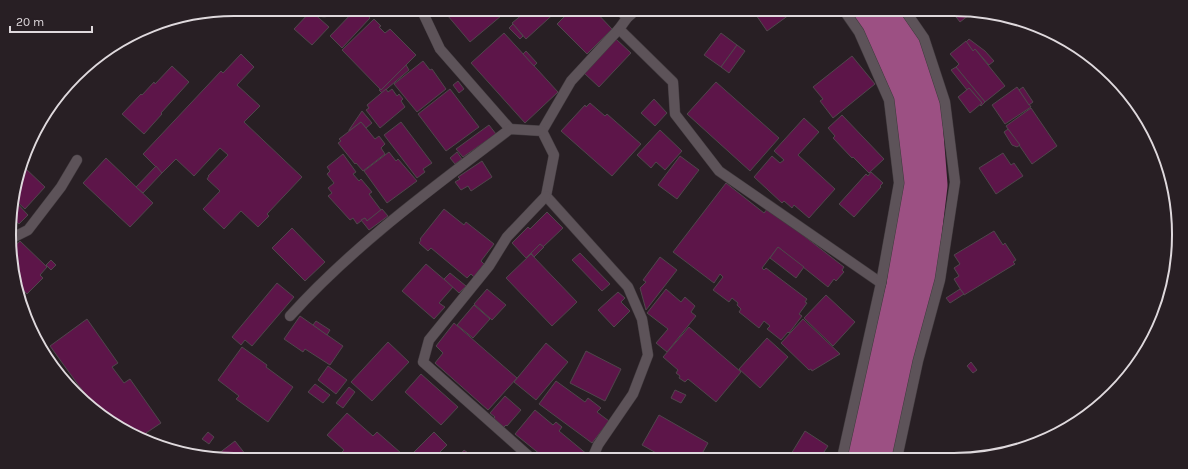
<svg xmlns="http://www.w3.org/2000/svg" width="1188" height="469" font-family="Karla,sans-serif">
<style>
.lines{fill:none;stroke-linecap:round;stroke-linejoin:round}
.river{stroke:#9c5083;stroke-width:49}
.building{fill:#5d1549;stroke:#50464c}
.street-casing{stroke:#423b3f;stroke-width:11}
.street{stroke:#5d5359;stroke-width:10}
.rim{fill:none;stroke:#dfd9dd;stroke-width:2}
</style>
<rect width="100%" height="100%" fill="#281f24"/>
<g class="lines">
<polyline class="river" points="869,458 911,285 923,185 917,109 892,35 874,9"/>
</g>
<g class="building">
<polygon points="340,9 345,9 341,14 338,11"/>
<polygon points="356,9 361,9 370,18 342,48 330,36"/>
<polygon points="442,9 495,9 501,16 470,42"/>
<polygon points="529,9 559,9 526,39 512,23"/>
<polygon points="572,9 593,9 612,29 587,54 557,24"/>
<polygon points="759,9 792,9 793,12 767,31 754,12"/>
<polygon points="950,9 954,9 973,12 960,22"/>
<polygon points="311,11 329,27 312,45 294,29"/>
<polygon points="374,19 381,26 379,27 385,33 390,29 416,55 381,90 342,50"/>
<polygon points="513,24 523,36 520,39 509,28"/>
<polygon points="504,33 558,92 525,123 471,63"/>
<polygon points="721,33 737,45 721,67 704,55"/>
<polygon points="616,39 631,53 599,87 584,73"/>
<polygon points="969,39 985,51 994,61 989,65 975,49 973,51 966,42"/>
<polygon points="966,41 973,51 975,49 1005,86 985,102 956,67 959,64 950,54"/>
<polygon points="737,45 745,51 729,73 721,67"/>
<polygon points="526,51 537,63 534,66 523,54"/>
<polygon points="241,54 254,67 237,85 260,106 244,122 302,177 267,214 269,216 258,227 241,211 224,229 203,209 220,191 207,179 209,176 208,176 228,155 220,148 194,176 176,159 162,173 143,154 221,71 223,73"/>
<polygon points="852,56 875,84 833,118 820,101 823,99 813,87"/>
<polygon points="423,61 430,70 432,69 446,89 417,112 394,84"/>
<polygon points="406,65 409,70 382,93 379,90 381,89 381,90"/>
<polygon points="172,66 189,82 161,113 162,114 144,134 122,114 141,94 142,95 154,82 155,84"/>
<polygon points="956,67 985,102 981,106 980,105 982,103 969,88 967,90 951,70"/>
<polygon points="458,81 464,89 459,93 453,85"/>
<polygon points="716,82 779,138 750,171 687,114"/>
<polygon points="1017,87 1031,107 1005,124 992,105"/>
<polygon points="1023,87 1033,102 1029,105 1019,90"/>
<polygon points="969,88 982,103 970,113 958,97"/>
<polygon points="386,89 388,92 392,89 397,96 399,94 403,99 401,101 405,107 380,128 366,110 369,108 367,105"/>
<polygon points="450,89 479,127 446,151 418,114"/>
<polygon points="654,99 667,113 655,126 641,113"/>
<polygon points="590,103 605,116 607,114 641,144 612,176 561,131 585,105 586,107"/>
<polygon points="1031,108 1057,146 1032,164 1006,126"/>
<polygon points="362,111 372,123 366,128 361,122 349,131 349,130"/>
<polygon points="842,115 884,159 869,173 853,157 852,158 833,138 835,136 828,128"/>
<polygon points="804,118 819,132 798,155 835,189 809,218 794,205 792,208 784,201 782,203 754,177 772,156 780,163 784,160 774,151"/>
<polygon points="361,122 375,139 379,136 385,144 381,148 385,154 363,171 356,163 355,164 338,143 341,141 339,139"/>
<polygon points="401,122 432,163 423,169 425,172 417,178 384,135"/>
<polygon points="489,125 496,134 463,157 456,149"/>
<polygon points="1008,129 1020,145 1017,147 1012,145 1004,132"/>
<polygon points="660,130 682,151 665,170 656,162 651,168 637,155"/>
<polygon points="389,152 396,161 398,159 417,181 387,203 364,171"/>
<polygon points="457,152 462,159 455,164 450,158"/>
<polygon points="1003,153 1011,165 1014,163 1023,176 996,194 979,168"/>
<polygon points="343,154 356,172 353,174 359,181 361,179 372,192 369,194 381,210 367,221 365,218 357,224 353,218 350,220 328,196 332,193 328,188 334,183 327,174 330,171 327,167"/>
<polygon points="680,156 699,170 677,199 658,185"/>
<polygon points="27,157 30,160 24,167"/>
<polygon points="106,158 153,203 130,227 83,183"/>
<polygon points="482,161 492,177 471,191 468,186 461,190 455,182 460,179 458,177"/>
<polygon points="156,166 162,173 143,193 136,187"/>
<polygon points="24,167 45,187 25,209 13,198"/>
<polygon points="871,172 883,183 880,186 881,187 854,217 839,204 866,174 868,176"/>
<polygon points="726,183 764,213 768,208 844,267 842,270 844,272 836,281 834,279 828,287 778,247 762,268 764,270 766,268 807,299 805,302 807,303 799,314 802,316 789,333 788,332 781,340 767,329 770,326 764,321 759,328 739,312 741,309 737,305 738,303 732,298 729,302 713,290 723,277 720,274 714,283 673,252"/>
<polygon points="13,199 28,215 19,224 11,217 11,205"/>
<polygon points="382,209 388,216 369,230 361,220 365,218 367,221"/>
<polygon points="444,209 464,225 466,222 494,244 481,261 484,264 474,277 471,274 467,278 431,248 428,251 419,243 421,240 420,239"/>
<polygon points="547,212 563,228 543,247 540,244 526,258 512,243 528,227 530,229"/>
<polygon points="292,228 325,262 305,281 272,248"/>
<polygon points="994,231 1003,245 1005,243 1016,260 1013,262 1015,264 964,295 954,279 959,276 954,268 960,264 954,255"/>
<polygon points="20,241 47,267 40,275 43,278 27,294 14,281 13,278 12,248"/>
<polygon points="540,244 544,247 534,257 531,253"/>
<polygon points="778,247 804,267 796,278 770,258"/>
<polygon points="580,253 610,284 602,291 572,260"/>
<polygon points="531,254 577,302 552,326 506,278"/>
<polygon points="660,257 677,270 646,310 640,288 646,282 643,280"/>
<polygon points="51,260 56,265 51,270 46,265"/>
<polygon points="426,264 453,287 439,303 445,307 434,319 402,291"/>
<polygon points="450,273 466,286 459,293 444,279"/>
<polygon points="277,283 294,297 252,346 245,340 241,345 232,337"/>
<polygon points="487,289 506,305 492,320 474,304"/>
<polygon points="666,289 681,302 685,297 695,306 691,312 696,316 667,352 656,343 668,329 647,313"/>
<polygon points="960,289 964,294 950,303 946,298"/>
<polygon points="618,292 625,298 621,302 630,311 614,327 598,310"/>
<polygon points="826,295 855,322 833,346 804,318"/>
<polygon points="474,305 490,319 473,338 457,325"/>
<polygon points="300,316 343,346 330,365 305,349 303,352 284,339"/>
<polygon points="87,319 118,363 112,367 124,383 130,379 161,423 146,433 149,437 146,439 100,415 50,346"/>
<polygon points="803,319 840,354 812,371 811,369 809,370 781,343"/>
<polygon points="316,321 330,330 327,335 313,325"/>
<polygon points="454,323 517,378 488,410 435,363 443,353 436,346"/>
<polygon points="689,327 741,372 716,402 688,379 685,382 679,378 680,376 676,373 678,370 663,357"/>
<polygon points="767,338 788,357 760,388 739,369"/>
<polygon points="388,342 409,362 372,401 351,382"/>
<polygon points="546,343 568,362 536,400 514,382"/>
<polygon points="242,347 267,365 266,367 293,387 268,422 236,399 239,396 218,380"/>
<polygon points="586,351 621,369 605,401 570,383"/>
<polygon points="971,362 977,370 973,373 967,366"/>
<polygon points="328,366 347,380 336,394 318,380"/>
<polygon points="421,374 458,407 441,425 405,392"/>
<polygon points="556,381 585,402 588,398 601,408 597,412 609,421 592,443 539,404"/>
<polygon points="315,384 330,395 323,403 308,392"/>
<polygon points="80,387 96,409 94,410 76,390"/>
<polygon points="349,387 355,392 343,408 336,403"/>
<polygon points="675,390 686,395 681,403 671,398"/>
<polygon points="505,396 521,410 507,426 506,425 503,428 493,419 495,417 490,413"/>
<polygon points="535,410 553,425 556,422 562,427 559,431 588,455 584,459 546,459 515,434"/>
<polygon points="347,413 373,436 377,432 409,460 357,460 354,457 352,460 349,460 341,453 344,450 327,435"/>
<polygon points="659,415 708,443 699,459 667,459 642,445"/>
<polygon points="805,431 828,446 820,458 788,459"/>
<polygon points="208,432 214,437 209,444 202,439"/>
<polygon points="434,432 447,445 433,459 422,460 414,452"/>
<polygon points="235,441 250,460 234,460 214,457"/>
<polygon points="464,450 476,459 457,459"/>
</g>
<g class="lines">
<g class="street-casing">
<g id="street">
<polyline points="418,9 423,13 440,49 510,129"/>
<polyline points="619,9 627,18"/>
<polyline points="324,12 327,9"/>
<polyline points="619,29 673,82 675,114 719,171 881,283"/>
<polyline points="542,131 571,81 619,29 627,18 637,9"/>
<polyline points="12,238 28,230 61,187 77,160"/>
<path d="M290 316C355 244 434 187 510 129L542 131 554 155 546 196 628 287 642 319 648 355 633 394 598 445 592 459"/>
<polyline points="842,458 881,283 899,183 889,100 859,32 843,9"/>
<polyline points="897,458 918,361 940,280 955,182 945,102 924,38 904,9"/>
<polyline points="532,459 423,362 429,340 489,266 507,237 546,196"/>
</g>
</g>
<use href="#street" class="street"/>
</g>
<path d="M0 0H1188V469H0ZM234 16H954A218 218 0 0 1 1172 234V235A218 218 0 0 1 954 453H234A218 218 0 0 1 16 235V234A218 218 0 0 1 234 16Z" fill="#281f24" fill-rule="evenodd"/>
<path class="rim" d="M234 16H954A218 218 0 0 1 1172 234V235A218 218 0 0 1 954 453H234A218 218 0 0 1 16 235V234A218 218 0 0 1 234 16Z"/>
<path d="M10 26v6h82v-6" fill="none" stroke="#dfd9dd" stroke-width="2"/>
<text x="16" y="26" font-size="12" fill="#dfd9dd" stroke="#281f24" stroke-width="3" paint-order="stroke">20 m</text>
</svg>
